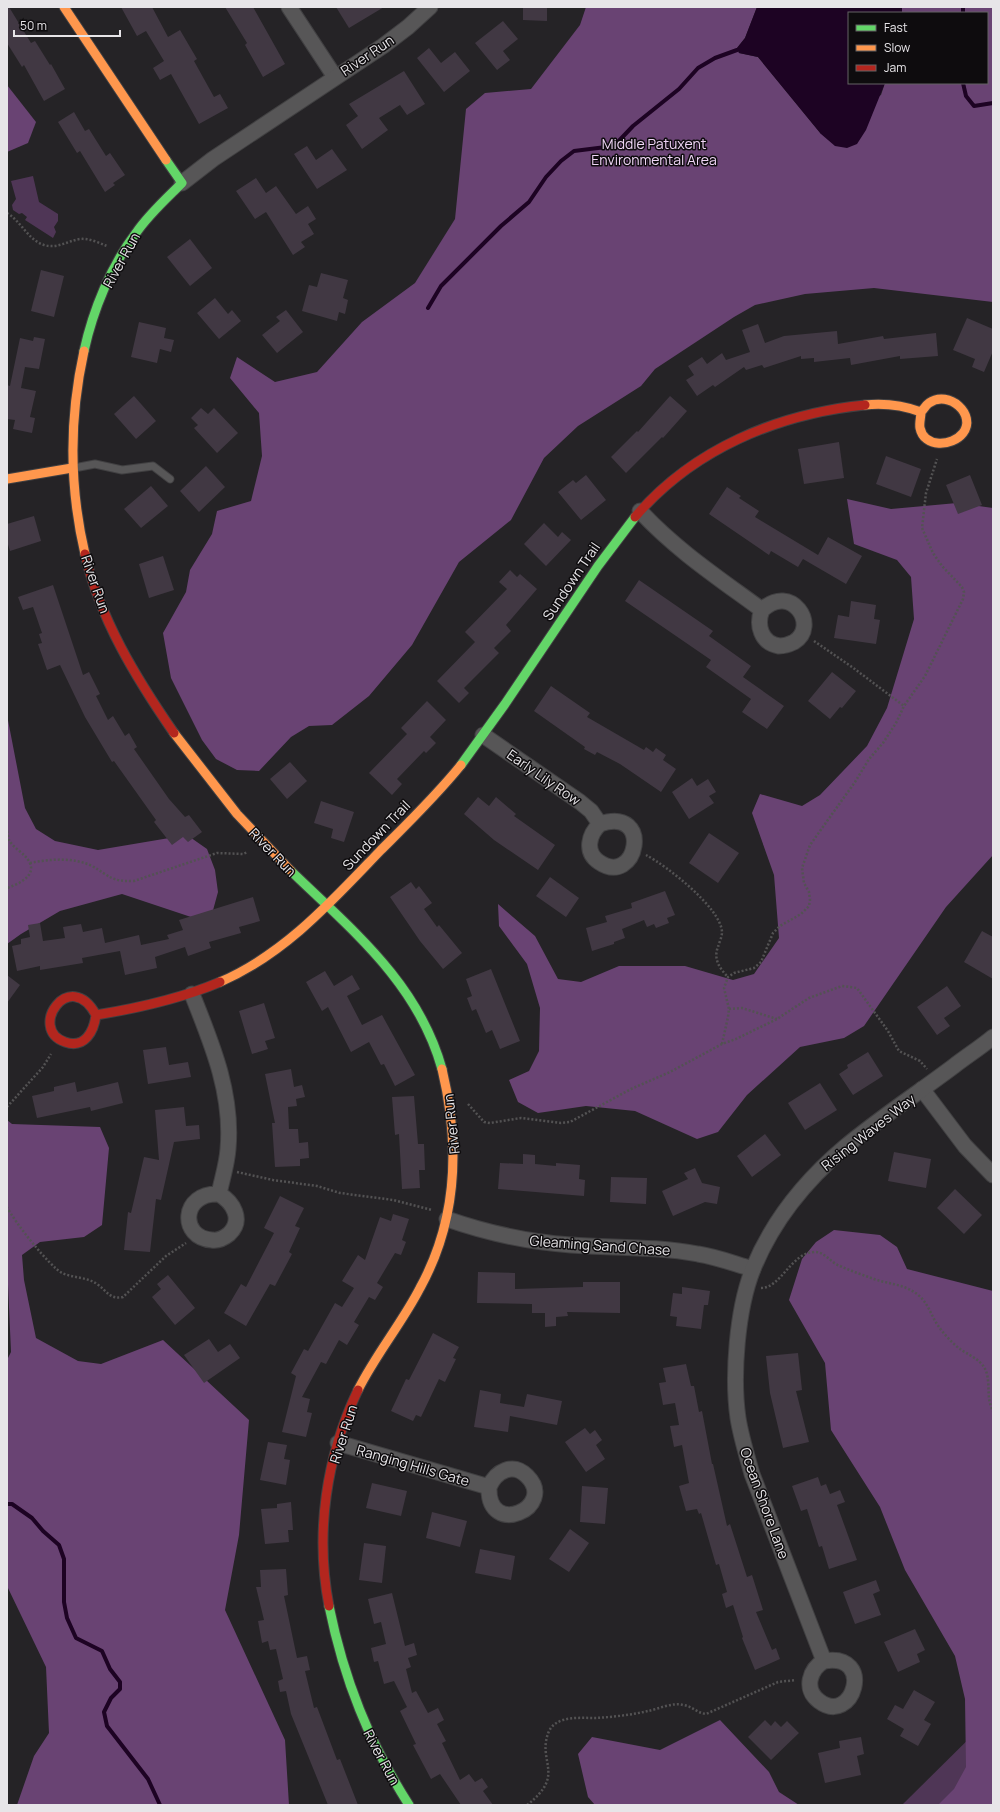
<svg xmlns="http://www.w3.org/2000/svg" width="1000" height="1812" font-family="Manrope,sans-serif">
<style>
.green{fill:#4f3656}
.forest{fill:#694373}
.water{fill:#1d0323}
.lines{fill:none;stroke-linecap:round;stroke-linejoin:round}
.stream{stroke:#1d0323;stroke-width:4}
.building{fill:#413843}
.lane-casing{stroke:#414042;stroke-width:9}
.street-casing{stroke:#414042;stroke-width:17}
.fast-casing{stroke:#414042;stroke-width:11}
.slow-casing{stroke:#414042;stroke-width:11}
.jam-casing{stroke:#414042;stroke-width:11}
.path{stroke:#535253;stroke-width:2.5;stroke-dasharray:2 2;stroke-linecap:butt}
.lane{stroke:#575657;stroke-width:7}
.street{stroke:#575657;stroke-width:15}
.fast{stroke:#63d668;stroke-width:9}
.slow{stroke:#ff974d;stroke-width:9}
.jam{stroke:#b3261e;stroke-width:9}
.labels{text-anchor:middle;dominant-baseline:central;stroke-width:3;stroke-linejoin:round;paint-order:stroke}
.street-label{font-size:14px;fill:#e7e5e8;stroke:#0e0c0e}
.park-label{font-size:14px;fill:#f0d6f6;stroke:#0e0c0e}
</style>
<rect width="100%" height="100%" fill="#252326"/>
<g class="green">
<polygon points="33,176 39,202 58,214 58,221 54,227 56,232 53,238 25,220 27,217 22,213 19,214 13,210 12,205 16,199 11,181"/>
<polygon points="993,1715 993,1805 902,1805"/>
</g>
<g class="forest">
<polygon points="586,7 757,7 745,38 737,48 739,53 758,57 821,134 881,95 885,83 987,83 987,13 902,13 902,7 993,7 993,302 874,288 805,294 755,305 734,317 655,369 641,386 578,426 544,458 511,520 459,562 412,645 369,696 332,725 309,726 291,737 259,771 237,770 216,759 202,740 171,678 163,633 186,592 190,570 212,534 217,511 251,501 262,456 259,413 230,378 237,357 275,382 317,372 362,322 415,283 455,219 466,109 485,93 531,89 580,25"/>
<polygon points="7,85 36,122 28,143 7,152"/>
<polygon points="847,499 891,509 957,503 993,508 993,855 946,907 864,1026 844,1038 800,1047 747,1095 718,1132 697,1139 635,1111 586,1106 538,1113 518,1102 509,1080 529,1071 539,1051 540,1008 527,964 499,926 498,904 535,936 558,979 581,982 619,966 685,966 733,980 754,974 779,938 774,875 752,813 760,794 802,806 820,795 867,746 887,708 914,619 911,577 897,560 854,544"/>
<polygon points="7,715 25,808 36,829 55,841 98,850 187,835 207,849 215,870 218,892 212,914 191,917 122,894 60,911 21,934 7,944"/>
<polygon points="7,1120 12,1124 100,1127 109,1148 102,1225 84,1237 40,1242 22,1255 24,1280 36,1338 78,1361 101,1364 163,1340 249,1420 239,1535 225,1610 285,1740 289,1805 17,1805 34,1756 49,1733 46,1667 7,1586 7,1360 11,1352 7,1262"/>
<polygon points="834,1230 880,1235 897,1247 907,1269 993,1291 993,1805 938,1805 954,1789 966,1767 965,1699 955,1656 905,1570 880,1507 831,1430 825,1363 789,1300 802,1259 816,1242"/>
<polygon points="720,1720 769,1772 779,1792 799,1805 595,1805 588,1797 578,1754 592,1737 660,1750"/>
</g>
<polygon class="water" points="757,7 902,7 902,13 849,13 849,83 885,83 866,130 857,144 847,148 835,146 821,134 758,57 739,53 737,48 745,38"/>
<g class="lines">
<g class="stream">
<polyline points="963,13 963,7"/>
<polyline points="963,83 966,96 974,106 993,103"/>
<polyline points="428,308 441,286 501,226 529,202 546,177 561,161 574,151 614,146 633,126 679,89 698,68 715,58 737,50"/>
<polyline points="7,1504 12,1504 32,1518 43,1531 59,1545 64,1559 64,1602 67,1618 76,1638 102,1651 110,1669 120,1682 120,1689 111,1698 104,1712 107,1726 148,1779 160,1805"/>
</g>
</g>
<g class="building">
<polygon points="7,7 9,7 31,43 35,41 50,65 51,64 65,89 44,101 24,65 22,67 7,43"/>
<polygon points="121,7 152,7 168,37 180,30 197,59 194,61 214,97 220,94 228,108 199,124 171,74 160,80 153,68 164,61 146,31 137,36"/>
<polygon points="225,7 253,7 285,64 263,77 245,45 247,43"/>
<polygon points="336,7 384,7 349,28"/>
<polygon points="523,7 547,7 547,21 523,20"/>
<polygon points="503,21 518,39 503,51 510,60 497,70 475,43"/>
<polygon points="429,48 441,63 455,52 470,71 444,92 417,58"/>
<polygon points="404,71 425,104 407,115 400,105 379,118 388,130 362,149 346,125 358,116 349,104"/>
<polygon points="74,112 85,131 89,129 106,156 110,153 125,175 113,183 115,185 105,192 80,151 77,153 58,122"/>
<polygon points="307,146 316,160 332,149 347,170 317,189 294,154"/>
<polygon points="256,178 266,193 276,186 296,214 308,206 316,219 308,224 314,234 301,242 305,247 293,255 266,212 255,219 236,191"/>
<polygon points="190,239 212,268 190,286 167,257"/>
<polygon points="41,270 64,276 54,317 31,311"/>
<polygon points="321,273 348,280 343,298 348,300 345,314 339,312 337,321 302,311 309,285 317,287"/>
<polygon points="215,298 228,314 232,310 241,321 219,339 197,313"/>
<polygon points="286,310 303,332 277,353 262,335 280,321 276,317"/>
<polygon points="967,318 993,329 993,351 984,372 972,367 975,359 953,350"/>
<polygon points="139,322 166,328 164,338 174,340 171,352 160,349 157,363 131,357"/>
<polygon points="758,324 765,343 784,336 837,331 838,344 883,336 884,339 936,333 938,356 900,359 900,356 851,365 850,358 814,362 814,358 801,359 801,356 764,368 762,365 746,370 744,367 715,387 713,385 697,396 686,380 694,375 688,366 702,357 707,364 722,353 726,360 750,352 742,330"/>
<polygon points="34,337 45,339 39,369 25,367 21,388 36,391 30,417 35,418 32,433 13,429 15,420 7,419 7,385 10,386 20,338 33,341"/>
<polygon points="134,396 156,421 136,439 114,414"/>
<polygon points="670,396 687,411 663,438 662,437 626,473 611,457 637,431 638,432"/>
<polygon points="201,408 208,414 214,408 238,433 217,453 194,428 198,425 191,418"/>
<polygon points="839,442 844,478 804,484 798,449"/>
<polygon points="886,456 921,469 911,497 876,484"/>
<polygon points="206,466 225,487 199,512 180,491"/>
<polygon points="586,475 606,500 581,520 558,492 573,480 576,483"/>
<polygon points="970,475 982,505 958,514 946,485"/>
<polygon points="151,486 168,506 141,528 124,509"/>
<polygon points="727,487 741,496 739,498 759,511 755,517 818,555 828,537 862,556 846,584 803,559 798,567 771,551 769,555 709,514"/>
<polygon points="34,516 41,541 10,551 7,541 7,524"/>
<polygon points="544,523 558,537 562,532 571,540 546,566 524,544"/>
<polygon points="163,556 174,590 149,598 139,564"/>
<polygon points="510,570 517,577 520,574 537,589 506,625 511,631 494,648 499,653 464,688 469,693 459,703 437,681 475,642 465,632 507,589 499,582"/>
<polygon points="639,580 713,631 709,636 751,666 743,677 784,706 767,729 742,712 751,699 706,667 711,660 625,601"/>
<polygon points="53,585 83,675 89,672 100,694 96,696 108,720 113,716 125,736 129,733 137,747 134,749 169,799 185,817 189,815 202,832 188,842 183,837 172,845 154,822 156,820 114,761 112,762 85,717 60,665 47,670 38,644 42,643 39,634 42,633 33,607 23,610 18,597"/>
<polygon points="851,601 876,605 874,619 880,620 876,644 834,638 838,615 849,617"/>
<polygon points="832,672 856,691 842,708 840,707 830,719 808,701"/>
<polygon points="551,686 590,713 587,717 644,750 646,747 653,752 656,748 666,755 663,760 676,769 661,792 620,764 597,752 595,755 584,749 585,747 534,711"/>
<polygon points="427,701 446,720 430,737 436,743 426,753 424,751 397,779 402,784 392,795 369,773 407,734 401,728"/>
<polygon points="290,762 307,781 287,799 270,779"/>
<polygon points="692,778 697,786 708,779 716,792 709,796 714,803 689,819 672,792"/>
<polygon points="478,797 489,806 496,797 516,814 514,816 555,845 538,870 494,840 464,814"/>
<polygon points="321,801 354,812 344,842 331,838 333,829 314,823"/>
<polygon points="709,833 739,853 718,883 689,863"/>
<polygon points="550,877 579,898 566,917 536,896"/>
<polygon points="411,882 416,889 419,886 432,903 424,909 437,927 439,925 462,953 443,969 420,941 390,897"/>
<polygon points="665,891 675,915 667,918 669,923 656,928 654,924 647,927 644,920 622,929 625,938 614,942 614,944 592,951 586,928 607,922 605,916 632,908 631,903"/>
<polygon points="253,897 260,921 239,927 241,933 209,942 211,948 188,956 185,947 155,957 157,968 125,975 120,951 82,958 83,963 40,970 40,966 17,971 12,946 21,944 21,939 30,937 28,925 40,923 43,941 65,938 63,927 81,924 83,932 102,928 105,943 139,935 141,945 169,939 167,935 183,930 179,920"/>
<polygon points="982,931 993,937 993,979 964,962"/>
<polygon points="491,969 520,1041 500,1049 492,1030 486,1033 476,1009 472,1011 467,998 472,996 466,979"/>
<polygon points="325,971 334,986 352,975 360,989 347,996 362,1025 382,1015 415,1075 395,1086 384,1064 381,1065 369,1042 351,1052 328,1007 322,1011 306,982"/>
<polygon points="7,975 20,985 7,1003"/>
<polygon points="947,986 961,1006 944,1018 950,1026 937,1035 917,1007"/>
<polygon points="264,1003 275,1038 265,1041 268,1049 252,1054 239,1011"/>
<polygon points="166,1047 169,1065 188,1062 191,1077 148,1084 143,1050"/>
<polygon points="868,1052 883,1076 853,1095 839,1074 848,1068 847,1065"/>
<polygon points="291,1069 294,1087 302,1085 305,1097 296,1099 297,1106 288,1107 289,1129 298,1129 299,1143 308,1142 309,1158 300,1159 300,1166 275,1167 272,1123 275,1123 265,1074"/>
<polygon points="75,1082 77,1092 118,1082 123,1103 91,1111 90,1107 37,1118 32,1096 54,1091 54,1087"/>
<polygon points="820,1083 837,1110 805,1130 788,1103"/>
<polygon points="414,1096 418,1144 424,1144 425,1170 419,1170 420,1188 402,1189 399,1134 395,1135 392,1097"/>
<polygon points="184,1107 186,1126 199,1125 200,1139 174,1142 161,1200 156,1199 150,1252 124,1250 128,1212 131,1213 144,1157 159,1160 155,1110"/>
<polygon points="765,1134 781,1155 752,1177 737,1156"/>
<polygon points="894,1152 931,1159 926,1188 888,1181"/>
<polygon points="523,1154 535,1155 535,1164 556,1166 556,1163 580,1165 579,1179 585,1180 584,1196 498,1189 500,1163 523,1164"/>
<polygon points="695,1168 702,1183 720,1187 717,1204 705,1202 673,1216 662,1191 688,1179 684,1173"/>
<polygon points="611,1177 647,1178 646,1204 610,1202"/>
<polygon points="955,1189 982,1215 964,1234 937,1208"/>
<polygon points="280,1196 304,1208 295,1226 300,1228 289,1252 292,1254 275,1286 270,1284 246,1326 224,1313 241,1284 246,1287 274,1233 264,1228"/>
<polygon points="393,1214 409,1219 402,1240 406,1242 401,1255 395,1253 377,1283 383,1287 375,1300 369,1297 354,1322 359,1325 347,1345 339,1340 326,1364 321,1362 302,1397 310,1399 307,1412 312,1413 306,1437 282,1432 296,1376 291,1373 304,1349 308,1351 335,1303 342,1307 354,1288 342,1281 358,1255 365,1260 380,1217 391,1221"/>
<polygon points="478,1272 515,1273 515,1289 583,1287 583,1282 620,1282 620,1313 567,1312 568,1316 556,1317 556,1326 545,1327 545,1313 532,1313 532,1304 477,1303"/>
<polygon points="168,1275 195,1308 175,1325 152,1297 161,1289 157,1284"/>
<polygon points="682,1287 710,1291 708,1305 704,1305 701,1329 676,1326 677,1317 670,1316 673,1293 682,1294"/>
<polygon points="433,1333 459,1347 453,1358 456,1359 445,1382 439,1379 421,1417 416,1415 413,1421 391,1411 406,1379 409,1380"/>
<polygon points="209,1339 218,1352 230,1344 240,1358 204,1383 184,1355"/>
<polygon points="798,1353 802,1390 796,1391 809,1442 783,1448 770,1393 766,1356"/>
<polygon points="686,1364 691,1386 694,1386 699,1412 702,1411 712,1464 713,1464 727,1526 730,1524 747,1577 752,1575 763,1610 756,1612 772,1650 776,1648 780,1659 755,1670 742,1638 743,1637 733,1605 726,1608 722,1594 727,1592 719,1564 716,1565 701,1513 699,1514 697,1509 686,1511 679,1486 689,1483 682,1445 674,1447 670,1426 679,1425 675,1403 663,1405 659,1383 666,1382 663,1368"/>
<polygon points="480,1390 501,1394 500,1403 524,1407 527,1394 562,1401 557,1425 510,1416 508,1432 474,1427"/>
<polygon points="585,1428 590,1434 595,1430 602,1440 596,1445 605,1459 586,1472 565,1442"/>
<polygon points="268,1442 287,1445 284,1459 290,1460 286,1485 260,1480"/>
<polygon points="818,1477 821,1486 826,1484 830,1494 840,1490 845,1502 837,1505 857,1560 829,1569 822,1546 819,1547 807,1509 801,1511 792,1486"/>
<polygon points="372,1483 407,1491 401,1516 366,1508"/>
<polygon points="582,1486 608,1488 605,1524 580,1522"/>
<polygon points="291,1502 293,1530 288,1530 289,1542 265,1544 261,1509 277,1508 277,1504"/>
<polygon points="432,1512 467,1521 460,1547 426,1538"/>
<polygon points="570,1529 589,1543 569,1572 549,1559"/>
<polygon points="364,1543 386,1546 382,1583 359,1580"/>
<polygon points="480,1549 515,1556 511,1580 475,1573"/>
<polygon points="286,1569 288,1595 284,1596 297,1658 307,1656 310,1670 305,1671 314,1708 317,1707 337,1760 340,1759 358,1805 328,1805 291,1714 286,1691 280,1692 278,1681 283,1679 276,1649 270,1650 268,1641 262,1643 258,1621 264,1620 256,1587 261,1587 260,1570"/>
<polygon points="876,1580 880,1591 873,1594 881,1615 855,1624 843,1592"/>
<polygon points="392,1593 405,1646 414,1643 417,1655 408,1658 411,1667 406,1669 412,1693 416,1691 428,1713 438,1708 444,1720 437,1724 446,1741 442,1743 460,1780 469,1774 475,1782 482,1778 488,1787 483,1791 493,1805 461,1805 440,1774 431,1779 413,1745 416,1744 400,1711 407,1707 394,1681 384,1684 378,1661 374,1662 371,1648 386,1644 381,1622 374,1624 368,1599"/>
<polygon points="915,1629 925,1650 917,1654 920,1662 898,1672 884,1642"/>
<polygon points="914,1690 935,1702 924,1720 931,1724 918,1746 900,1736 904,1729 887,1719 895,1705 903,1709"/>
<polygon points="765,1720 771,1726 775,1721 781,1727 787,1721 799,1733 771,1760 748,1737"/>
<polygon points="861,1737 864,1754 857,1756 861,1775 825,1783 818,1753 840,1748 839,1741"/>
</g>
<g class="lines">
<g class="lane-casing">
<polyline id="lane" points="74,468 95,464 122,470 153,466 170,479"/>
</g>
<g class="street-casing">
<g id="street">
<polyline points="289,7 335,77"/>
<polyline points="182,183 213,159 383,46 408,27 430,7"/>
<path d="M640 511C676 550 720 579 762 610 791 582 820 626 794 642 790 644 784 646 779 646 761 643 756 625 762 610"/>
<path d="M483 735 580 802 591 811 600 824C654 806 637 888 599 862 584 852 589 834 600 824"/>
<path d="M192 994C212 1044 233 1094 228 1149 227 1164 222 1179 219 1194 181 1192 179 1238 212 1240 218 1241 224 1238 229 1234 244 1220 233 1202 219 1194"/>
<polyline points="922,1089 965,1146 993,1175"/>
<path d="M447 1219C487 1233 528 1242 571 1245 613 1248 656 1246 698 1254 717 1257 735 1264 753 1269"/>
<path d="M338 1443 489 1487C487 1539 558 1507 527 1476 513 1462 496 1471 489 1487"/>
<path d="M824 1661C876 1652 853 1727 819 1701 803 1689 810 1669 824 1661L752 1474C747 1456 741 1437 738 1418 732 1376 737 1309 753 1269 772 1222 806 1180 845 1147 880 1118 918 1093 954 1066 967 1056 981 1047 993 1037"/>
</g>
</g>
<g class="fast-casing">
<g id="fast">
<path d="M84 351C93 310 111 266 136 233 149 214 166 199 182 183L166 160"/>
<polyline points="461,765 505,704 598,566 635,517"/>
<path d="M291 871C353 931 418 983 442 1069"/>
<path d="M329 1606C344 1680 369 1742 409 1805"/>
</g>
</g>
<g class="slow-casing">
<g id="slow">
<polyline points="64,7 166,160"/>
<path d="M84 351C69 419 69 486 85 554"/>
<path d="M865 405C884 403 902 405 921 412 921 417 919 423 920 428 924 448 952 447 963 433 977 415 949 389 929 403 926 405 924 409 921 412"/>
<polyline points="7,479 72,468"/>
<polyline points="174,733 237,814 291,871"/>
<path d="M220 982C285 954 332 901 380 851 408 823 436 796 461 765"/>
<path d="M358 1390C376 1354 402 1323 420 1288 458 1219 460 1144 442 1069"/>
</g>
</g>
<g class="jam-casing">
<g id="jam">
<path d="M635 517C693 449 777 414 865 405"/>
<path d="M85 554C100 619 136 678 174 733"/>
<path d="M96 1015C70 966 27 1029 65 1042 85 1049 94 1031 96 1015 139 1008 180 999 220 982"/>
<path d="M329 1606C315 1533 326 1457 358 1390"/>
</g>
</g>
<g class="path">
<path d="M7 213C21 221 28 240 44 245 58 249 67 241 80 239 90 238 99 243 107 246"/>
<polyline points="814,641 852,667 904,706"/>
<path d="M7 831C8 834 8 838 9 840 12 846 20 851 25 856 41 873 22 883 7 888"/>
<path d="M646 855C667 866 721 908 722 932 722 937 719 943 718 947 713 959 720 969 728 977"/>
<path d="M30 863C49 859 74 857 92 866 110 876 111 882 134 881L217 853 243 854 248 852"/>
<polyline points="729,1009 742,1008 777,1019"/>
<polyline points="722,1044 728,1017 729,1009 724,988 728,977 734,973 754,968 761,962 773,933 780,926 801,914 809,906 810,900 809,892 804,883 802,868 810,845 855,782 869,759 883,743 896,723 904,706 925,676 963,599 964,592 962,587 942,566 933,553 922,528 926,493 937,459"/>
<polyline points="468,1104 484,1122 490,1123 521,1118 561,1123 570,1122 631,1089 670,1072 722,1044 736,1039 777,1019 809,998 842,986 857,988 888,1031 899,1051 920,1061 927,1069"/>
<polyline points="7,1107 43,1067 51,1054"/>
<polyline points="237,1172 273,1180 317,1186 340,1193 393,1200 432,1210"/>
<path d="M7 1207C14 1221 49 1266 62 1273 73 1278 87 1277 97 1284 107 1291 110 1300 123 1297L166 1256 186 1243"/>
<path d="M761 1288C781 1288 791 1253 814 1252 824 1251 831 1263 840 1266 851 1271 863 1275 874 1279 888 1284 904 1284 917 1294 928 1302 931 1316 939 1327 944 1334 952 1343 960 1349 967 1354 979 1359 984 1367 992 1380 985 1397 993 1411"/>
<path d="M527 1805C567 1774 536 1762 549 1731 552 1725 557 1722 563 1720 573 1717 585 1718 596 1718 613 1717 631 1715 648 1711 658 1709 673 1702 683 1705 692 1706 697 1713 706 1714L778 1682 796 1680"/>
</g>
<use href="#lane" class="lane"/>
<use href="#street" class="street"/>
<use href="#fast" class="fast"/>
<use href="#slow" class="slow"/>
<use href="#jam" class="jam"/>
</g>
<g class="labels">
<g class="street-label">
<text transform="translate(367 55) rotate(-34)">River Run</text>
<text transform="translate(121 260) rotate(-61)">River Run</text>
<text transform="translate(571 581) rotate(-56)">Sundown Trail</text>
<text transform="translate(96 584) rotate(71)">River Run</text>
<text transform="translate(544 777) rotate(35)">Early Lily Row</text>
<text transform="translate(376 835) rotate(-46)">Sundown Trail</text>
<text transform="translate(273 852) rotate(46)">River Run</text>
<text transform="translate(451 1124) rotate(-96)">River Run</text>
<text transform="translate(868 1132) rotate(-38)">Rising Waves Way</text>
<text transform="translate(600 1245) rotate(4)">Gleaming Sand Chase</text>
<text transform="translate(343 1434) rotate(-72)">River Run</text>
<text transform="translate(413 1465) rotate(16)">Ranging Hills Gate</text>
<text transform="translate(765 1503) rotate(70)">Ocean Shore Lane</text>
<text transform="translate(382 1757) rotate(62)">River Run</text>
</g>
<g class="park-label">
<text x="654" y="143">Middle Patuxent<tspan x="654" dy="16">Environmental Area</tspan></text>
</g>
</g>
<rect width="1000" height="1812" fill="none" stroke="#e7e5e8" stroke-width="16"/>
<rect x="848" y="12" width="140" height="72" fill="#0e0c0e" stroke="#656365"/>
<rect x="856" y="25" width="20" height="6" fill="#63d668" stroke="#656365"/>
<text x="884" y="32" font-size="12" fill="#e7e5e8">Fast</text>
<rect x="856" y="45" width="20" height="6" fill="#ff974d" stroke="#656365"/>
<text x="884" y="52" font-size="12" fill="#e7e5e8">Slow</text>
<rect x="856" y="65" width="20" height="6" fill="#b3261e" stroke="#656365"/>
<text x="884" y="72" font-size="12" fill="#e7e5e8">Jam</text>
<path d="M14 30v6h106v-6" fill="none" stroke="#e7e5e8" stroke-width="2"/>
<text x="20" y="30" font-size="12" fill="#e7e5e8" stroke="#0e0c0e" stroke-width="3" paint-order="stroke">50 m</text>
</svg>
